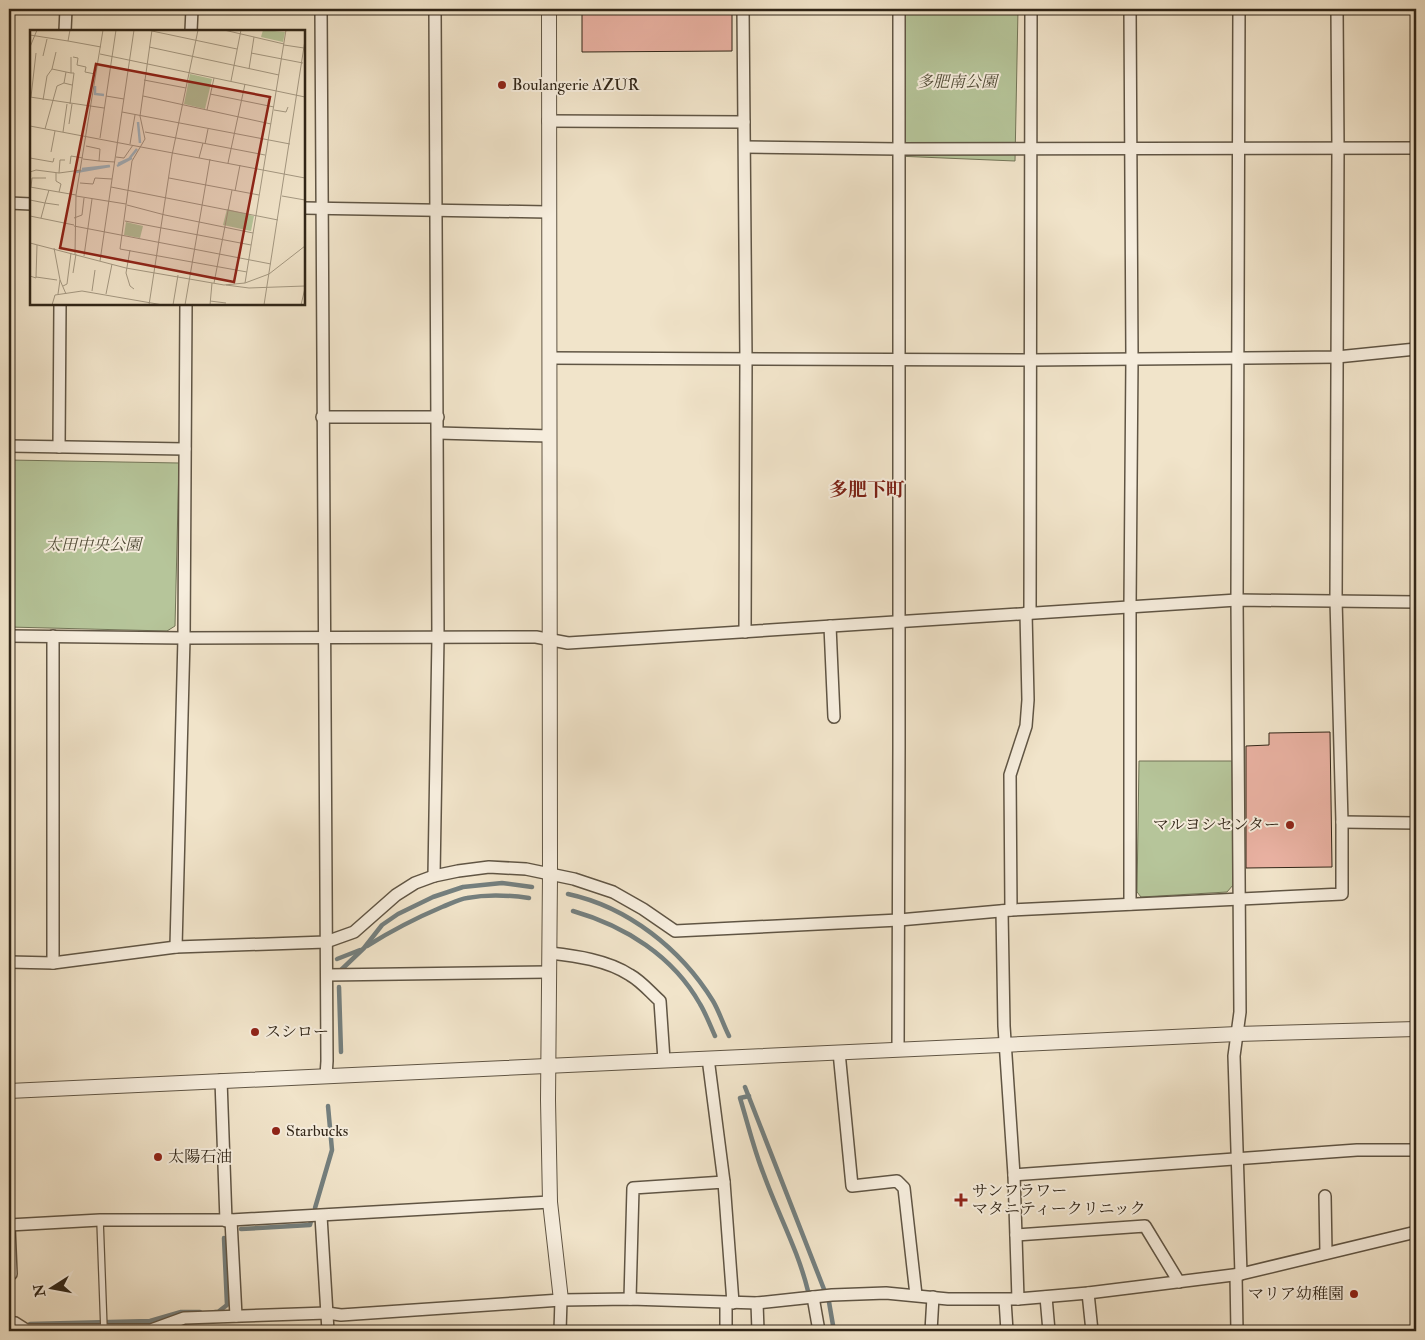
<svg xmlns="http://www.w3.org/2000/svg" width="1425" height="1340" font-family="'IM FELL Double Pica','Noto Serif JP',serif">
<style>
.green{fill:#b6c59a;stroke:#737558}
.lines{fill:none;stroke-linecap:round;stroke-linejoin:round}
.stream{stroke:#747f7e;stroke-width:4.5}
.building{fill:#eab2a3;stroke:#302517}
.service-casing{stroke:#605544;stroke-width:8}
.minor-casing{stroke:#605544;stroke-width:14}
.tertiary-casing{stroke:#605544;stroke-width:16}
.service{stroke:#f6eddd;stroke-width:5.5}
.minor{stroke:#f6eddd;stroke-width:11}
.tertiary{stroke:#f6eddd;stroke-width:14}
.poi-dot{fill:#8f2418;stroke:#f6eddd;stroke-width:2}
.labels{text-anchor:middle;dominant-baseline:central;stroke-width:4;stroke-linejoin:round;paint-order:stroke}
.park-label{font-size:16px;font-style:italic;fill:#524d38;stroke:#f6eddd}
.poi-label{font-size:16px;fill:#302517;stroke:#f6eddd;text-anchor:start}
.quarter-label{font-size:19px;font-weight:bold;fill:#7a1f14;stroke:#f6eddd}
.inset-river{fill:none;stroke:#a1bbc2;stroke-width:2.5}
.inset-road{fill:none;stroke:#a49882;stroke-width:1}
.view{fill:#8f2418;fill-opacity:0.15;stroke:#8f2418;stroke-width:2.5}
.inset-edge{fill:none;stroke:#302517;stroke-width:2.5}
</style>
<rect width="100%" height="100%" fill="#f1e4ca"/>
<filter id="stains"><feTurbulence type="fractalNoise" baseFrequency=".004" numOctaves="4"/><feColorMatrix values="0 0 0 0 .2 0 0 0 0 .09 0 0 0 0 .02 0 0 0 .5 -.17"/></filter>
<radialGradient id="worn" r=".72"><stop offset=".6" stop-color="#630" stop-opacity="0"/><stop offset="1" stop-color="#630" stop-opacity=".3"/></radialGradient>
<g class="green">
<polygon points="900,9 1018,9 1015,161 896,156"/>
<polygon points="9,460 179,463 175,626 167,631 9,627"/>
<polygon points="1139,761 1232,761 1233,885 1227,892 1141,897 1137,892"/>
</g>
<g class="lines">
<g class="stream">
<path d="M568 894C628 907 681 949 713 1001 719 1011 723 1024 729 1036"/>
<path d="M573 911C625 926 673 956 700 1004 706 1014 710 1025 715 1036"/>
<path d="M367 946C391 931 416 918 442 907 450 904 459 899 467 898 488 894 508 895 529 898"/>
<polyline points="337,959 360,950"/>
<polyline points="341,970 364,948 382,925 398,914 433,897 463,887 502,883 532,887"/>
<polyline points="339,987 341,1052"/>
<polyline points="745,1087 829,1302 834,1331"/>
<path d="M749 1096 740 1098C748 1124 754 1150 764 1175 778 1214 798 1250 808 1291"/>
<polyline points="315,1208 332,1150 328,1106"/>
<polyline points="241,1229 310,1225 311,1221"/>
<polyline points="215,1312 218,1312 227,1305 224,1238"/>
<polyline points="30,1324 150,1321 181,1312 200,1312"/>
</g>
</g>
<g class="building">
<polygon points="582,9 732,9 732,51 582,52"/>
<polygon points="1330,732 1332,867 1246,868 1246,746 1269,745 1269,733"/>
</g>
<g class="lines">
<g class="service-casing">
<polyline id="service" points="100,1220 104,1330"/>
</g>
<g class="minor-casing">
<g id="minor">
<path d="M321 9C320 360 327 711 327 1061L326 1076"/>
<polyline points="743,9 746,359 745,632"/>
<polyline points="1130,9 1132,358 1130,606 1130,904"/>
<polyline points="1239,9 1237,600 1240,1012 1234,1056 1241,1274"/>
<polyline points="65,31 66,9"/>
<polyline points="191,31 192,9"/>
<polyline points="548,121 744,122"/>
<polyline points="745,147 899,149 1416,148"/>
<polyline points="9,203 31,204"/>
<polyline points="304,208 548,212"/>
<polyline points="549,358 1031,360 1337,357 1416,349"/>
<polyline points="322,417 438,417"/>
<polyline points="438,433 550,436"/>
<polyline points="9,446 185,449"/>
<polyline points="59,447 60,304"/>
<polyline points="1030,613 1031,9"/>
<polyline points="830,626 834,717"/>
<polyline points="9,636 184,638 536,637 568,643 1237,600 1416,602"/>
<polyline points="53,636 53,963"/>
<polyline points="1342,822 1416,823"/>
<polyline points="434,876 438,637 435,9"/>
<polyline points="1011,910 1010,775 1026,726 1028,700 1026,613"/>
<polyline points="1002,911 1004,1026 1014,1175 1018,1299"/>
<polyline points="176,947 184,638 186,304"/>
<path d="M550 953C576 956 607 960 630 975 641 981 650 992 660 1001L664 1060"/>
<polyline points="9,962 53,963 176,947 326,942 354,932 396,895 415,883 434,876 458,871 489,867 526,869 574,879 613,892 643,909 675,931 899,920 1011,910 1342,894 1342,822 1336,600 1338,149 1337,9"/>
<polyline points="327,975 549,972"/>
<polyline points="898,1049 899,748 899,9"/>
<polyline points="839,1052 852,1186 897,1181 904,1188 916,1295"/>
<polyline points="708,1058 724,1182"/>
<polyline points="221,1080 226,1221"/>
<polyline points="1014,1175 1357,1150 1416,1150"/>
<polyline points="1325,1196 1326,1253"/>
<polyline points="321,1216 328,1331"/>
<polyline points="231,1220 236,1316"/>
<polyline points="9,1225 100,1220 231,1220 550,1202"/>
<polyline points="9,1225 11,1274"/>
<polyline points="1016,1235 1145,1226 1179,1282"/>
<polyline points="1236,1275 1237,1331"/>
<polyline points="1088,1293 1092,1331"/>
<polyline points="813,1297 819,1331"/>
<polyline points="1046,1297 1049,1331"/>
<polyline points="630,1299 633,1188 724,1182 733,1303"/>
<polyline points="1005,1300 1007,1331"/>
<polyline points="726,1303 726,1331"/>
<polyline points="757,1303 758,1331"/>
<polyline points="9,1322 15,1323 26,1330 151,1330 184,1318 327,1313 341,1315 561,1300 630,1299 757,1303 832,1295 886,1293 948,1299 1018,1299 1088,1293 1241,1274 1416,1232"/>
<polyline points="560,1331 561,1300"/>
<polyline points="931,1331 933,1297"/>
</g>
</g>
<g class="tertiary-casing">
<g id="tertiary">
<polyline points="549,9 550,875 548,1100 550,1202 561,1300"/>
<polyline points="9,1091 1237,1034 1416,1029"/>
</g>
</g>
<use href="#service" class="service"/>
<use href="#minor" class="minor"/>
<use href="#tertiary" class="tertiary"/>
</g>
<g class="poi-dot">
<circle cx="502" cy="85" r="5"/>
<circle cx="1290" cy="825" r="5"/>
<circle cx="255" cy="1032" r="5"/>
<circle cx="276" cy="1131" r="5"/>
<circle cx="158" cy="1157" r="5"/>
<path d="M958.5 1192.5h5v5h5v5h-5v5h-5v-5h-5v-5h5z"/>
<circle cx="1354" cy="1294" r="5"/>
</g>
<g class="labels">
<g class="park-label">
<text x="957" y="82">多肥南公園</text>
<text x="93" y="545">太田中央公園</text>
</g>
<g class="poi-label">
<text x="512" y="85">Boulangerie AZUR</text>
<text x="1280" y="825" text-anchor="end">マルヨシセンター</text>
<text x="265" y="1032">スシロー</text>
<text x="286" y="1131">Starbucks</text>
<text x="168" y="1157">太陽石油</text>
<text x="972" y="1191">サンフラワー<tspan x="972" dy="18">マタニティークリニック</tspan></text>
<text x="1344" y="1294" text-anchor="end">マリア幼稚園</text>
</g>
<g class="quarter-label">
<text x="867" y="490">多肥下町</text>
</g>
</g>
<g transform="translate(30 30)">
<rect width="275" height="275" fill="#f1e4ca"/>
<path d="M233 0 255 2 253 12 231 7ZM160 44 182 49 175 79 154 74ZM197 179 224 186 221 201 193 195ZM96 192 113 196 110 208 94 205Z" fill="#b6c59a"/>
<path class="inset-river" d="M65 56V64L74 65M108 92 110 113M88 134 99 129 107 119M87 136 102 128M52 139 79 136M46 142 80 136"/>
<path class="inset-road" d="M122 0 110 86 115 109 102 131 90 219 217 242M194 0 254 14M122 1 207 19M0 5 38 11 40 0M38 11 71 17M254 15 274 18M0 17 7 0M119 17 249 45M26 22 22 39 41 43M221 23 273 33M70 24 275 67M13 26 17 9M43 27 48 28 47 35 56 37 55 42 65 44M219 39 224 7M36 42 34 53 42 55M114 50 156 58M201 51 211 0M180 64 244 77M76 66 94 69M113 66 241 94M0 67 74 78M1 67 6 23M13 70 17 46 22 39M40 74 44 43H41V27M177 80 184 48M244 80 256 82 258 77M92 82 260 114M39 94 42 74M0 96 275 148M15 99 27 56 34 53M33 102 37 74M115 102 235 125M70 108 86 0M100 114 105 85M175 114 178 99M21 122 25 101M86 127 94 128 103 115M0 128 23 132 24 128M169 128 173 113M53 129 69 131 70 119 56 116M35 130H30L29 143 51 140M69 131 85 132M198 133 215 54M40 134 41 126 53 128M0 142 6 140 29 143M26 143V151L31 154 29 162M139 148 229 165M50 153 63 154 65 148 82 149M0 157 46 165M1 157 2 148H16M81 157 248 190M205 161 210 135M46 166 96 174M252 166 275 170M0 170 15 173 19 160M97 175 135 185M135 185 223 203M0 186 44 195M11 188 15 173 29 175M44 188 52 185 54 168M95 191 221 215M44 196 241 234M0 213 96 238 194 255 215 253 239 244 275 216M24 218 30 250M100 220 96 243 100 256 104 259M45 224 46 165 73 0M54 226 62 169M70 231 104 0M43 243 46 224M0 246 6 248 7 215M6 247 27 250M184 253 202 160M215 253 256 0M196 255 219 258 275 256M33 256 37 254 41 223M62 261 65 240M28 264 30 250 36 264M76 264 82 234M180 271 196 273M22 275 25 265 52 261 133 275M119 275 142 125 168 0M143 275 148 245M155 275 180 129M180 275 182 253M234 275 275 10M271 275 275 258"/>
<path class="view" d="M66 34 240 67 204 252 30 218Z"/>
<rect width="275" height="275" class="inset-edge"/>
</g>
<rect width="1425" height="1340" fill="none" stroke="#f1e4ca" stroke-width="30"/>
<rect x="10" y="10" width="1405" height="1320" fill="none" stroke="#302517" stroke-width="2.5"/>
<rect x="15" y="15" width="1395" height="1310" fill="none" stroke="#302517"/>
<g transform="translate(52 1288) rotate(259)" stroke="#f6eddd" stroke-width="4" paint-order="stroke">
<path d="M0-4L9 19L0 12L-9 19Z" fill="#302517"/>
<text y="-8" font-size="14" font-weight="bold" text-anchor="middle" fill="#302517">N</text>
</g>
<rect width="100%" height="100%" filter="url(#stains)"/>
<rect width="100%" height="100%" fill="url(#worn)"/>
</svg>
